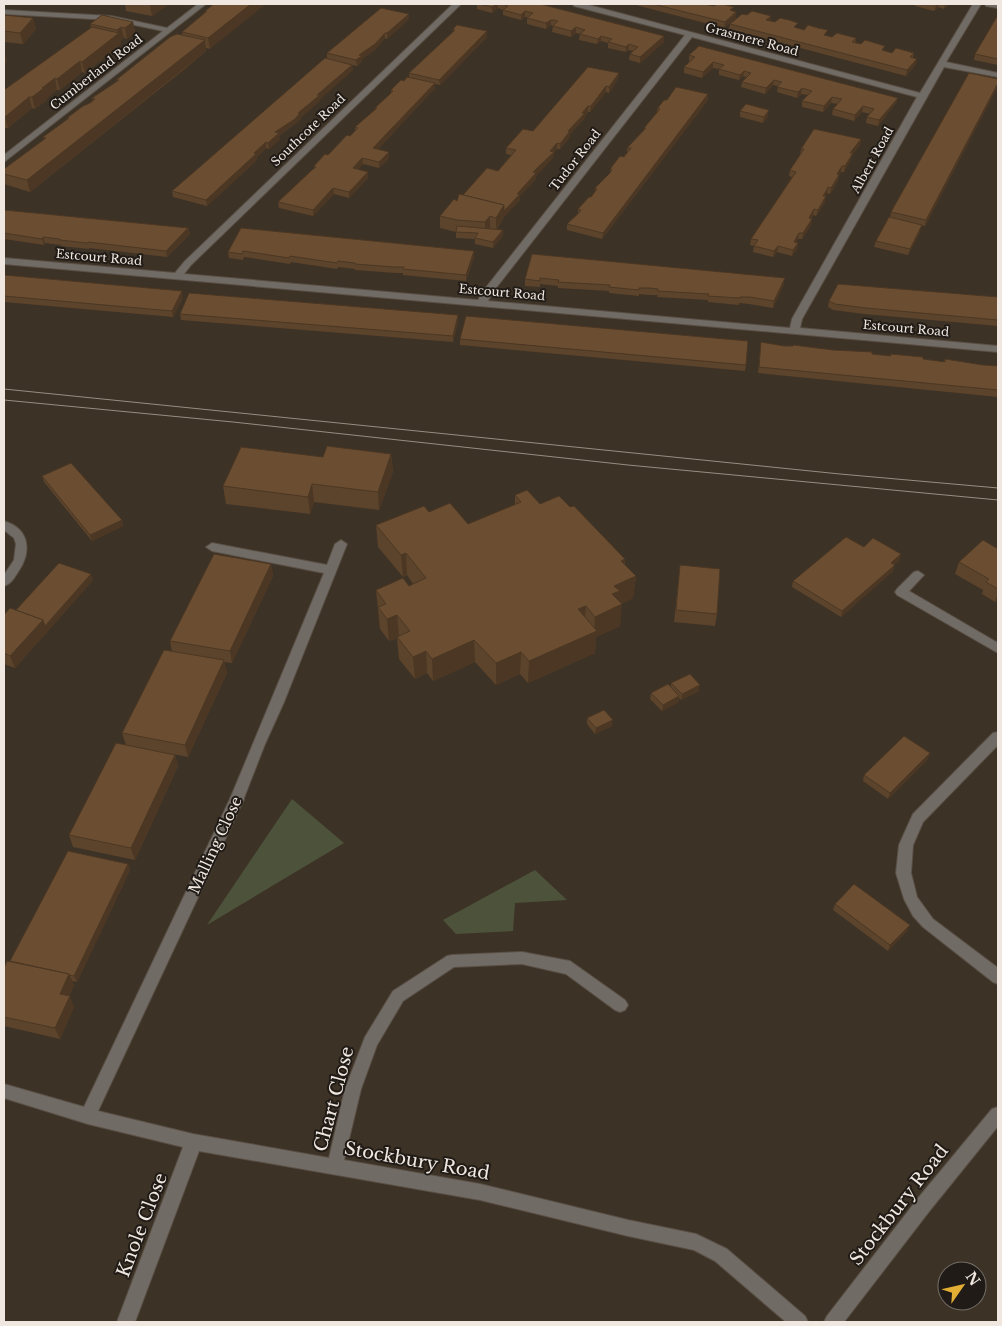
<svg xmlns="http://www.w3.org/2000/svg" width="1002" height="1326" font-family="'Libre Baskerville',serif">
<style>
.green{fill:#4d533b}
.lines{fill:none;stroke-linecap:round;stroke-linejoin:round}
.service-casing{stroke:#594f44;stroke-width:2}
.minor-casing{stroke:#594f44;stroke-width:2}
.service{fill:#716b66;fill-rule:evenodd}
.minor{fill:#716b66;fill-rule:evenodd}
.tram{stroke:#978d84;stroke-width:1}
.wall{fill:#5c432b}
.shaded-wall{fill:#4b3723}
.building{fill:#6b4e32;stroke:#4b3723}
.labels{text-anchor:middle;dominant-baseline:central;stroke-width:4;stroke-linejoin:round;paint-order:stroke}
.far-street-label{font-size:12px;fill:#efe7e0;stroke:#201b16}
.street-label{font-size:15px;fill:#efe7e0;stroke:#201b16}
.near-street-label{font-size:18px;fill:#efe7e0;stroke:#201b16}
</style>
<rect width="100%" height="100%" fill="#3d3226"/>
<g class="green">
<polygon points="292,799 344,843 207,925"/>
<polygon points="535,870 567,900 515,903 513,931 456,934 443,920"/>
</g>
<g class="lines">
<g class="service-casing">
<g id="service">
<polygon points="985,4 998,4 998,8 986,6"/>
<polygon points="341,540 347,544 284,702 265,744 242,803 237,804 232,803 230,799 324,573 212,551 206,547 212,543 327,565 335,544"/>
</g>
</g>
<g class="minor-casing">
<g id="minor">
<polygon points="198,4 206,4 4,162 4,155 163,31 111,20 4,14 4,10 111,16 167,28"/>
<path d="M453 4H461L191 265 184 274 478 300 484 290 685 35 574 6 573 4H585L920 93 973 4H981L946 62 998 73V77L944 67 802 319 800 328 998 346V352L4 264V258L175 273 185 261ZM692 37 917 97 792 319 790 328 488 301 492 293Z"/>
<path d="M4 521C30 529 32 552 18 572 14 578 11 584 4 586V575L14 560 16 544 14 538 4 530Z"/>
<polygon points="918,571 924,575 909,591 998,643 998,653 897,595 895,592 897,589 914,572"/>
<polygon points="998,732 998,745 923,822 913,845 911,873 917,897 933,919 998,968 998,984 993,982 923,927 913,916 904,899 896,873 899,845 913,814 993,733"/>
<polygon points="237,794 242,795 244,799 98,1111 193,1134 329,1158 345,1089 365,1037 393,991 447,956 452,955 522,952 570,961 625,1000 628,1005 625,1010 620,1012 615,1010 566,974 522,964 454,967 403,1001 377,1045 361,1089 344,1160 480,1184 628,1220 696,1234 727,1249 805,1316 808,1322 786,1322 715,1261 694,1250 628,1236 480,1200 199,1151 135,1322 117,1322 183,1147 88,1124 4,1098 4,1084 84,1107 230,799 232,795"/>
<polygon points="998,1107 998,1126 931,1209 844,1322 824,1322 827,1316 919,1197 992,1109"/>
</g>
</g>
<use href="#service" class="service"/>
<use href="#minor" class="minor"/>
<g class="tram">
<polyline points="4,389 840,474 998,488"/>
<polyline points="4,400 233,422 628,465 998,500"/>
</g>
</g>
<g class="wall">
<polygon points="125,4 169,4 152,16 126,11"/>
<polygon points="214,4 210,49 206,48 206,51 186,68 30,192 4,184 4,169 44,139 43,137 68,120 67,118 90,103 93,101 92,98 117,81 116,80 182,35 182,32 205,13 205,11"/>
<polygon points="477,4 540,4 664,36 664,42 640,63 629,60 630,54 633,51 628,50 626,52 608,48 608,43 601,41 597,44 579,40 580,34 576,33 571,37 552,32 553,26 551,25 546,29 527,24 527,18 528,17 525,17 521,20 503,15 503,10 498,8 492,13 477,9"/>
<polygon points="632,4 708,4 708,5 733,11 736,18 724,28"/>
<polygon points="916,4 949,4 944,9 938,7 934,11 915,6"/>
<polygon points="4,15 33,18 36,29 23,44 4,42"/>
<polygon points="747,15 771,16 770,21 827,36 832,37 856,38 855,43 892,53 914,53 913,57 916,64 906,76 729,29 730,24"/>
<polygon points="998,15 998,65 974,60 975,54"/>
<polygon points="409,19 387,39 385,38 375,50 362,59 362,61 357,66 352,65 353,70 320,99 320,101 301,117 301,119 295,124 279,136 280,139 269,149 266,148 257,157 257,160 207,206 173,197 172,191 327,59 327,53"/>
<polygon points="133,22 135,33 127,39 124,38 121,40 121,44 85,73 82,72 60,90 57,90 47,98 47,100 35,109 32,108 8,128 5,128 4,129 4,90 91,28 90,24"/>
<polygon points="453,29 487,31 487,37 440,85 435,84 435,88 378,149 389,158 379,168 363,164 358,169 368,172 368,178 349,198 334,194 313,216 279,208 278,202 314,169 314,166 328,155 350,136 355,131 355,127 375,110 375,108 391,93 391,90 409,77 409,73 453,32"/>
<polygon points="689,55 898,98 896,103 878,126 866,123 867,117 870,114 862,112 854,121 832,115 833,109 838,104 831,103 823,112 802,107 802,101 808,95 801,94 797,98 777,92 778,86 773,85 765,94 741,87 742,82 746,77 743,76 739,80 719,75 719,69 713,68 702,78 684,73 684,67 690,61 689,61"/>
<polygon points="618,79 609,93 606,92 590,112 588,112 585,116 584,119 570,134 570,137 560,149 557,149 554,153 553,158 536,176 536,179 520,196 520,200 504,217 497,229 503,236 493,248 475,244 475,239 456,238 456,232 440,228 440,216 463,195 498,171 511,155 506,154 506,148 533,131"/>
<polygon points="998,79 998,86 925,226 905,222 920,232 908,255 874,247 876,241 890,218 891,212"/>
<polygon points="667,100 708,100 602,239 567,230 567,224 578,213 578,209 591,197 595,192 595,188 610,173 610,169 627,153 627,148 644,131 644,128 657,113 657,109"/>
<polygon points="740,111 768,116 763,123 740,117"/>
<polygon points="861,139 860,145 852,155 851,159 844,172 841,172 839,175 838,181 830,194 827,193 825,196 825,202 816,216 813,215 811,219 811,225 802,239 798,239 796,242 798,243 797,249 792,256 777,252 773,257 753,252 754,246 750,245 751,239 792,177 789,176 790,170 800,155 801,149"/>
<polygon points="4,210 188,228 190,234 167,257 89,248 89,249 61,246 61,245 45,243 44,245 4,239"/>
<polygon points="241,228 474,251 474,257 466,281 403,275 403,273 395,273 355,270 355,269 338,267 337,269 291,262 290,264 244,257 243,260 229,258 228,252"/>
<polygon points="532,254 784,284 773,308 749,304 739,303 739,305 708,302 708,300 657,297 658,295 649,295 639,294 639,296 609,293 609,291 558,288 558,286 540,284 540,287 525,286 525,279"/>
<polygon points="4,275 183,298 173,317 4,302"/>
<polygon points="998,297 998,326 864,314 833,310 828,307 829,301"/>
<polygon points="180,314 458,315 458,321 453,342 181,320"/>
<polygon points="460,339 746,365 745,371 460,345"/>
<polygon points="761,342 784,346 890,356 890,354 923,359 944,362 945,359 983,365 998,366 998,397 758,373"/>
<polygon points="391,454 393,472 379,510 314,502 310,514 226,504 223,486 323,457"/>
<polygon points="42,476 122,520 123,526 92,541 44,482"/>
<polygon points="515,495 540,504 570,507 625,559 625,565 636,576 633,598 621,604 620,626 596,637 595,653 528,683 520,674 496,685 475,662 433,681 427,673 415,679 399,659 397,638 389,641 380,629 376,590 409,586 413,584 407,575 403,577 378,547 376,525 429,512 468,524 515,505"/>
<polygon points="864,547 899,561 894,565 893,571 841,617 792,587 793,581"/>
<polygon points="998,549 998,599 995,602 982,594 983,590 955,574 959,562"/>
<polygon points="271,564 273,576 232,663 224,662 227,673 188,757 172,754 175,755 178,766 135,860 73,847 69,835 126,745 122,733 172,652 170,641"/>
<polygon points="680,565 717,614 715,626 674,622"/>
<polygon points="93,580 15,668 4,664 4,615"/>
<polygon points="671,683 699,691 681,700 679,698 679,702 662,711 650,699 651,693 671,687"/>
<polygon points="587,718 612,726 595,734 587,724"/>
<polygon points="928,759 888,799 863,781 864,775"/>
<polygon points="128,864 130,870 77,982 72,981 74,985 69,996 74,1007 60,1039 4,1026 4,968 10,961"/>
<polygon points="835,904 908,930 888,951 833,910"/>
</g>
<g class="shaded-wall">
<polygon points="152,4 169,4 152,16 150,5"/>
<polygon points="251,4 266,4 210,49 208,38"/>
<polygon points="497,4 498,4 498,8 492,13 492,7"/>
<polygon points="937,4 939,4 938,7 934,11 936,6"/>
<polygon points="945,4 949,4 944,9"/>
<polygon points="525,11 525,17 521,20 521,15"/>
<polygon points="736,12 736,18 724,28 725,22"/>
<polygon points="409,14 409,19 387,39 387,33"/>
<polygon points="771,16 770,21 766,20"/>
<polygon points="33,18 36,29 23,44 20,33"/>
<polygon points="551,20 551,25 546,29 546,23"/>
<polygon points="133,22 135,33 127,39 125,28"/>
<polygon points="121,27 124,38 121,40 121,44 85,73 82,62 118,34 117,30"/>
<polygon points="576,27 576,33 571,37 571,31"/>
<polygon points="487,31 487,37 440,85 439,80"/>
<polygon points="385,33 385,38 375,50 362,59 362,61 357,66 356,60 359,55"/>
<polygon points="601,36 601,41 597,44 598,39"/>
<polygon points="664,36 664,42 640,63 640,57"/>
<polygon points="205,40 206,51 30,192 27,180"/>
<polygon points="629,44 628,50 626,52 626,47"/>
<polygon points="6,56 7,62 4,64 4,57"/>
<polygon points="917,59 916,64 906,76 907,70"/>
<polygon points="80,61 82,72 60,90 57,79"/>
<polygon points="713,62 713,68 702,78 703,72"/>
<polygon points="352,65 353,70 320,99 320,101 301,117 301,119 295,124 279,136 280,139 269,149 268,143 275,132 317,95"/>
<polygon points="744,71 743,76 739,80 740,75"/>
<polygon points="619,73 618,79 609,93 609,87"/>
<polygon points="55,78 57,90 47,98 47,100 35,109 32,97 42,88"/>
<polygon points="774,80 773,85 765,94 766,88"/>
<polygon points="435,83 435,88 373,154 373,148"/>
<polygon points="998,83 998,86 925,226 926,220"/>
<polygon points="606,86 606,92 590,112 591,106"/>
<polygon points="802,88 801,94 797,98 798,92"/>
<polygon points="708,94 708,100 602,239 603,233"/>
<polygon points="29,97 32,108 8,128 5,117"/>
<polygon points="832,97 831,103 823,112 824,106"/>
<polygon points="898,98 896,103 878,126 879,120"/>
<polygon points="588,106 588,112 585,116 584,119 570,134 570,137 560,149 560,144 568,131"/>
<polygon points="863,106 862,112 854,121 855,115"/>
<polygon points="769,110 768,116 763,123 764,117"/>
<polygon points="861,139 860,145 852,155 851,159 844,172 845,166 850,153"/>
<polygon points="266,142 266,148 257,157 257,160 207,206 206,200"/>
<polygon points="557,143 557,149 554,153 553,158 536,176 536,179 520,196 520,200 504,217 496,229 496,218 504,205 517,194"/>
<polygon points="389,152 389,158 379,168 379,162"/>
<polygon points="362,158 363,164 353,174 353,168"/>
<polygon points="842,166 841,172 836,180 837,174"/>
<polygon points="368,172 368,178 349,198 349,192"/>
<polygon points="839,175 838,181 830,194 831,188"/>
<polygon points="828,187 827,193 822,202 823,196"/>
<polygon points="333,188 334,194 313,216 313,210"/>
<polygon points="826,196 825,202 816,216 818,210"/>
<polygon points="814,209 813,215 807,224 809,218"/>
<polygon points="490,216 490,228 485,233 485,222"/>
<polygon points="812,219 811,225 802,239 803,233"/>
<polygon points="922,225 920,232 908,255 910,249"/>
<polygon points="188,228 190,234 167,257 166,251"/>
<polygon points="503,230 503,236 493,248 493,242"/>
<polygon points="799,233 798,239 793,248 794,242"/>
<polygon points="43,237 45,243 44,245 42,239"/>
<polygon points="798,243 797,249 792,256 793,250"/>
<polygon points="778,246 777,252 773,257 774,251"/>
<polygon points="474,251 474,257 466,281 466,275"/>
<polygon points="785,278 784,284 773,308 774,301"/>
<polygon points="182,291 183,298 173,317 172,311"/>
<polygon points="458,315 458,321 453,342 453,336"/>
<polygon points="391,454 393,472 379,510 378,492"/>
<polygon points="312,484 314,502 310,514 308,497"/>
<polygon points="122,520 123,526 92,541 90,535"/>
<polygon points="406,553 407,575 403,577 401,555"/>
<polygon points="901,554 899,561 889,569 891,563"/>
<polygon points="625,559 623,581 621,561"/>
<polygon points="271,564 273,576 232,663 230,651"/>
<polygon points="895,565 893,571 841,617 842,611"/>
<polygon points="91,574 93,580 15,668 10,656 43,620"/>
<polygon points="636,576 633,598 619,605 622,604 620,626 596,637 595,653 528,683 529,661 594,632 595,617 612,594 614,586"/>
<polygon points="998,593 998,598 995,602"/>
<polygon points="586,606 584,628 578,609"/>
<polygon points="397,615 399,637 389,641 387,619"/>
<polygon points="474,640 475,662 433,681 432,659"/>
<polygon points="426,651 427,673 415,679 413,657"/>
<polygon points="521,652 520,674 496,685 496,663"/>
<polygon points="224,660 227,673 188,757 185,745"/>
<polygon points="700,685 699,691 681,700 682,694"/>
<polygon points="679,696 679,702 662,711 663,705"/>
<polygon points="613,720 612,726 595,734 596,728"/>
<polygon points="930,753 928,759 888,799 890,793"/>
<polygon points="175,755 178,766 135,860 131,848"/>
<polygon points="128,864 130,870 77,982 74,976"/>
<polygon points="910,925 908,930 888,951 890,945"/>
<polygon points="69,974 74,985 65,1004 60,994"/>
<polygon points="70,996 74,1007 60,1039 55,1028"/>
</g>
<g class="building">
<polygon points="214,4 251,4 208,38 182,32 207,11 205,11"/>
<polygon points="479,4 497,4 492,7"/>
<polygon points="501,4 540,4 664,36 640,57 630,54 638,47 629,44 626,47 608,42 612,39 601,36 598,39 580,34 585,30 576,27 571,31 553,26 558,21 554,20 551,20 546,23 527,18 533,13 525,11 521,15 503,10 508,6"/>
<polygon points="653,4 704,4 714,6 717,4 722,4 734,7 730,10 736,12 725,22"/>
<polygon points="381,8 409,14 387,33 385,33 375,44 359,55 362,56 356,60 327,53"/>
<polygon points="752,11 771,16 766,20 775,22 780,18 789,20 798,23 794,27 804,30 808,25 818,28 828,30 824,35 832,37 837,33 856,38 852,42 861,44 865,40 885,46 882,50 892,53 896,48 914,53 910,57 917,59 907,70 730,24 742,14 747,15"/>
<polygon points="4,15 33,18 20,33 4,31"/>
<polygon points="102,15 133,22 125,28 121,27 117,30 90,24"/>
<polygon points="998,15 998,59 975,54"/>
<polygon points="457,25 487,31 439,80 409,73 455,30 453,29"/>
<polygon points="92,27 119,33 82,62 80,61 57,79 55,78 42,88 44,88 32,97 29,97 5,117 4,117 4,90"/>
<polygon points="177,34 205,40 27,180 4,174 4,169 46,138 43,137 69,118 67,118 83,106 90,103 95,99 92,98 119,80 116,80 170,37"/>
<polygon points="699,46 898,98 879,120 867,117 874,109 863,106 855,115 833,109 842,99 832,97 824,106 802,101 812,91 802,88 798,92 777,87 782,82 774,80 766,88 742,82 751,73 744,71 740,75 719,69 724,65 713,62 703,72 684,67 695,57 689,55"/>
<polygon points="325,58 352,65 317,95 320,95 298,113 300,113 295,119 275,132 279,133 268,143 266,142 254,153 256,154 206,200 172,191"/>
<polygon points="588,67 619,73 609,87 606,86 591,106 588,106 582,113 585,113 568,131 570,131 560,144 557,143 550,151 554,152 533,172 536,173 517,194 520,194 504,211 504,205 463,195 487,168 498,171 516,150 506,148 523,129 533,131"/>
<polygon points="969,73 998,79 998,83 926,220 891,212"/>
<polygon points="407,77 435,83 373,148 389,152 379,162 362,158 353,168 368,172 349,192 333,188 313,210 278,202 312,170 316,167 314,166 325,154 328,155 347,135 350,136 358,128 355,127 377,108 375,108 390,94 393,91 391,90 401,80 404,81"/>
<polygon points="676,87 708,94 603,233 567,224 578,214 581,210 578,209 589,197 591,197 597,189 595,188 610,173 612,169 610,169 620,156 624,157 631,148 627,148 646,128 644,128 660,109 657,109 664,100 667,100"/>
<polygon points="746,104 769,110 764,117 740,111"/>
<polygon points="814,129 861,139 850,153 853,153 845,166 842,166 837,174 839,175 831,188 828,187 826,191 823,196 826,196 818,210 814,209 809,218 812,219 803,233 799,233 794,242 798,243 793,250 778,246 774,251 754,246 758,240 751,239 796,172 790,170 804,149 801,149"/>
<polygon points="459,194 504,205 496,218 490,216 485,222 457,220 440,216 454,199 457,201"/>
<polygon points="4,210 188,228 166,251 88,242 87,243 60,240 60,239 43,237 42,239 4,233"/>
<polygon points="889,217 922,225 910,249 876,241"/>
<polygon points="457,226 503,230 493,242 475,238 478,233 456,232"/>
<polygon points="241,228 474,251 466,275 403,269 404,267 395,267 355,264 355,263 338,261 337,263 290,256 289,258 243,251 242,254 228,252"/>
<polygon points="532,254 785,278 774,301 750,297 740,297 740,298 708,296 709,294 658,291 658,289 649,288 639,288 639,290 609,287 610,285 558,282 559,280 540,278 540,281 525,279"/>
<polygon points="4,275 182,291 172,311 4,296"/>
<polygon points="838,284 998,297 998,320 866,308 835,304 829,301"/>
<polygon points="189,293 458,315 453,336 180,314"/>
<polygon points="466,316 748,341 746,365 460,339"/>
<polygon points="761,342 784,346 793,346 793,345 833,350 872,352 872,354 881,355 891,356 890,354 923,357 923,359 945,362 945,359 983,365 998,366 998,390 759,367"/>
<polygon points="327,446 391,454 378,492 312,484 308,497 223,486 241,447 323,457"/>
<polygon points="71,463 122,520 90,535 42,476"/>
<polygon points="527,490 540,504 559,496 570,507 574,506 625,559 621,561 636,576 614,586 620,591 612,594 622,604 595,617 586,606 578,609 597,631 529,661 521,652 496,663 474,640 432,659 426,651 413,657 397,637 410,631 397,615 387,619 378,607 386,604 376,590 403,578 409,586 426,578 406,553 401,555 376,525 424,506 429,512 450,503 468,524 521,502 515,495"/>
<polygon points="846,537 864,547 873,538 901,554 891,563 895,565 842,611 793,581"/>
<polygon points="983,540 998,549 998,589 986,582 989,579 959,562"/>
<polygon points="214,554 271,564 230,651 170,641"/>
<polygon points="59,563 91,574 45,626 43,620 16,610"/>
<polygon points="680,565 720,569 717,614 676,610"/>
<polygon points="10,608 43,620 10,656 4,653 4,615"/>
<polygon points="164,650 224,660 185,745 122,733"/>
<polygon points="690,674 700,685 682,694 671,683"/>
<polygon points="668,684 679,696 663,705 651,693"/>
<polygon points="604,710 613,720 596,728 587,718"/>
<polygon points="904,736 930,753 890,793 864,775"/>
<polygon points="116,743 175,755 131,848 69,835"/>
<polygon points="68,851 128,864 74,976 69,975 69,974 10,961"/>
<polygon points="854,884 910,925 890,945 835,904"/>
<polygon points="7,961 69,974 60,994 70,996 55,1028 4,1017 4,968"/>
</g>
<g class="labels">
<g class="far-street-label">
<text transform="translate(752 39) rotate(15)">Grasmere Road</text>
<text transform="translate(96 72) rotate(-38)">Cumberland Road</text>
<text transform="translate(308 130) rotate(-44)">Southcote Road</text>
<text transform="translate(575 160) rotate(-52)">Tudor Road</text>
<text transform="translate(872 160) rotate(-61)">Albert Road</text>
<text transform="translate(99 257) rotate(5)">Estcourt Road</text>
<text transform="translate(502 292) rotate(5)">Estcourt Road</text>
<text transform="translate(906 328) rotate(5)">Estcourt Road</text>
</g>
<g class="street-label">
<text transform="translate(215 845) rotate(-65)">Malling Close</text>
</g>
<g class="near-street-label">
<text transform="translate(334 1099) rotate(-75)">Chart Close</text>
<text transform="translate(417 1161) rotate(10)">Stockbury Road</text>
<text transform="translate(899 1205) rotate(-52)">Stockbury Road</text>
<text transform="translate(142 1225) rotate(-69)">Knole Close</text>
</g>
</g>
<rect width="1002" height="1326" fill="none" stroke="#efe7e0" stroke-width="10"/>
<g transform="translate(962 1286) rotate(56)"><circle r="24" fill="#201b16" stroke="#736d67"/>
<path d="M0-4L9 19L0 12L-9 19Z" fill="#e3ae34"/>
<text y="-8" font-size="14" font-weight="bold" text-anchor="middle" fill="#efe7e0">N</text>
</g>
</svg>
